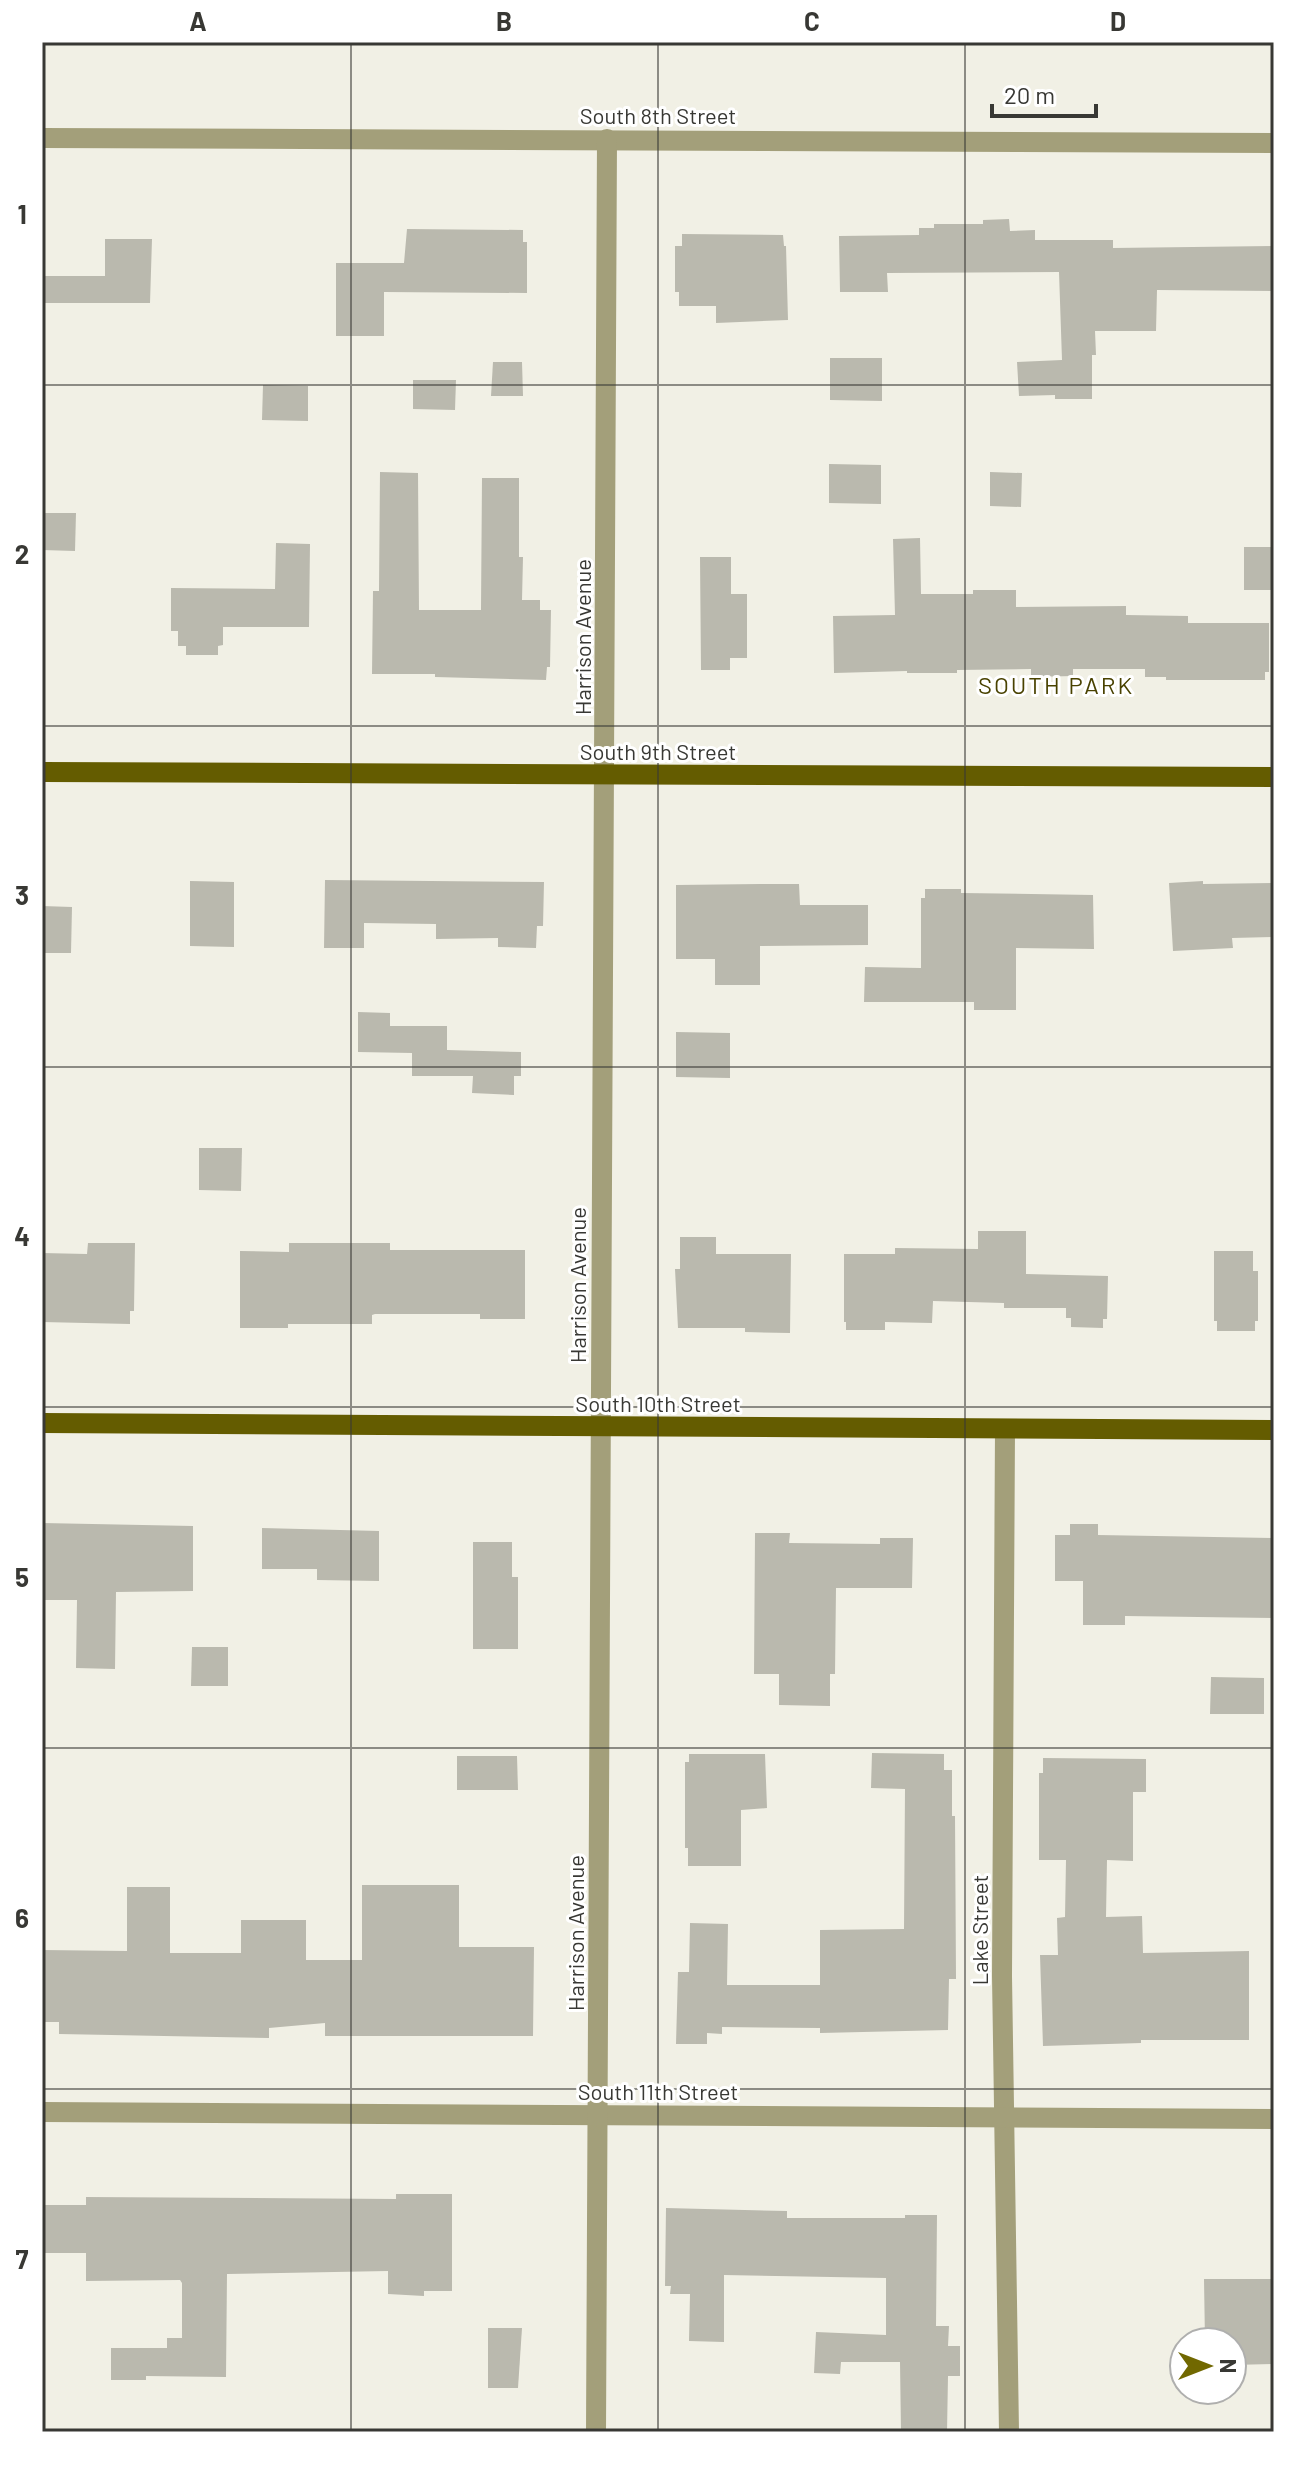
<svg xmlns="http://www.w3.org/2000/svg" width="1316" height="2474" font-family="Barlow,sans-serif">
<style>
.building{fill:#bab9ae}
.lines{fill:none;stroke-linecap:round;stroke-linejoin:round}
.street{stroke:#a39f7a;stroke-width:20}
.primary{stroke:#645c00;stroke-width:20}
.grid{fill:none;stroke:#383834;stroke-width:2;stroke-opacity:0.55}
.labels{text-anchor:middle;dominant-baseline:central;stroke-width:6;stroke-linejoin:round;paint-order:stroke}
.street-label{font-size:22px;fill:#383834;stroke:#fff}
.neighbourhood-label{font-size:24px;letter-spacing:2px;fill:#494200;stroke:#fff}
.neatline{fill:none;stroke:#383834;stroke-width:3}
.grid-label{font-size:26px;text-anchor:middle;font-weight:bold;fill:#383834}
</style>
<rect width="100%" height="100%" fill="#f1f0e5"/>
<g class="building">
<polygon points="1009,219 1010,231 1035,230 1035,240 1113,240 1113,248 1274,246 1274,291 1157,290 1156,331 1095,331 1096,355 1092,355 1092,399 1055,399 1055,395 1019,396 1017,362 1062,360 1059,272 887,273 888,292 840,292 839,236 919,235 919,228 934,228 934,224 983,224 983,220"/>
<polygon points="407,229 523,230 523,242 527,242 527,293 384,292 384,336 336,336 336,263 404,263"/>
<polygon points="682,234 783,235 784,246 786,246 788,320 716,323 716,306 679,306 679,292 675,292 675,246 682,246"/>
<polygon points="105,239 152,239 150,303 42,303 42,276 105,276"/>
<polygon points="830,358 882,358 882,401 830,400"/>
<polygon points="493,362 522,362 523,396 491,396"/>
<polygon points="413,380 456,380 455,410 413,409"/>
<polygon points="263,385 308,386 308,421 262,420"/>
<polygon points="829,464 881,465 881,504 829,503"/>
<polygon points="380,472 418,473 419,610 481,610 482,478 519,478 519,557 523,557 522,600 540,600 540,610 551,610 550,667 547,667 546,680 435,677 435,674 372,674 373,591 379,591"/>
<polygon points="990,472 1022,473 1021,507 990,506"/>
<polygon points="42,513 76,513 75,551 42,550"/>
<polygon points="920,538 921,594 973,594 973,590 1016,590 1016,607 1126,606 1126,615 1188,616 1188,623 1269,623 1269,672 1265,672 1265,680 1166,680 1166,677 1145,677 1145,669 1073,669 1073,676 1031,677 1031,669 957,670 957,673 907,673 907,671 834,673 833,616 895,615 893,539"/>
<polygon points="276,543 310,544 309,627 223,627 223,645 218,646 218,655 186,655 186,646 178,646 178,631 171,631 171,588 275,589"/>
<rect x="1244" y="547" width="30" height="43"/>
<polygon points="700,557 731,557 731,594 747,594 747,658 730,658 730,670 701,670"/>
<polygon points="325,880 544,882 543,926 537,926 536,948 498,947 498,938 436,939 436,924 364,923 364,948 324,948"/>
<polygon points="190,881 234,882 234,947 190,946"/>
<polygon points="1203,881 1203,884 1274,883 1274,937 1232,938 1233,948 1173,951 1169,883"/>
<polygon points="760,884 799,884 800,905 868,905 868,945 760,946 760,985 715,985 715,959 676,959 676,885"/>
<polygon points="925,889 961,889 961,893 1093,895 1094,949 1016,948 1016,1010 974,1010 974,1002 864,1002 865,967 921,968 921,898 925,898"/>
<polygon points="42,906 72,907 71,953 42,953"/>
<polygon points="358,1012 390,1013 390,1026 447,1026 447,1050 521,1052 521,1076 514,1076 514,1095 472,1093 473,1076 412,1076 412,1053 358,1052"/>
<polygon points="676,1032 730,1033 730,1078 676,1077"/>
<polygon points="199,1148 242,1148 241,1191 199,1190"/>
<polygon points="978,1231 1026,1231 1026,1274 1108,1276 1107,1319 1103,1319 1103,1328 1071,1327 1071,1318 1066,1318 1066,1308 1004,1308 1004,1303 933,1301 932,1323 885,1322 885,1330 846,1330 846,1322 844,1322 844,1254 895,1254 895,1248 978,1249"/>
<polygon points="680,1237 716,1237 716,1254 791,1254 790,1333 745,1332 745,1328 678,1328 675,1269 680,1269"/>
<polygon points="88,1243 135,1243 134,1311 130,1311 130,1324 42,1322 42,1253 87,1254"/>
<polygon points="289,1243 390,1243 390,1250 525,1250 525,1319 480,1319 480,1314 375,1314 372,1315 372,1324 288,1324 288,1328 240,1328 240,1251 289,1252"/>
<polygon points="1214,1251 1253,1251 1253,1271 1258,1271 1258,1321 1255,1321 1255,1331 1217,1331 1217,1321 1214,1321"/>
<polygon points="42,1523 193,1526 193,1591 116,1592 115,1669 76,1668 77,1600 42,1600"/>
<polygon points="1070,1524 1098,1524 1098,1535 1274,1538 1274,1618 1125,1616 1125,1625 1083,1625 1083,1581 1055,1581 1055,1535 1070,1535"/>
<polygon points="262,1528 379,1531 379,1581 317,1580 317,1569 262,1569"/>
<polygon points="755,1533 790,1533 789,1543 880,1544 880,1538 913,1538 912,1588 836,1588 835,1674 830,1674 830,1706 779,1705 779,1674 754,1674"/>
<polygon points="473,1542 512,1542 512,1577 518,1577 518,1649 473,1649"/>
<polygon points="192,1647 228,1647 228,1686 191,1686"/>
<polygon points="1211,1677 1264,1678 1264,1714 1210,1714"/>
<polygon points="872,1753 944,1754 944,1770 952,1770 952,1816 955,1816 956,1979 949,1979 948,2030 820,2033 820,2028 722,2027 722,2034 707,2033 707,2044 676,2044 678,1972 689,1972 690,1923 728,1924 727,1985 820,1985 820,1930 904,1929 905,1789 871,1788"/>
<polygon points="689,1754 765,1754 767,1808 741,1810 741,1866 688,1866 688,1848 685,1848 685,1762 689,1762"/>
<polygon points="457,1756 517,1756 518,1790 457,1790"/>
<polygon points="1043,1758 1146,1759 1146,1792 1133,1792 1133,1861 1107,1860 1106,1917 1142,1916 1143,1953 1249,1951 1249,2040 1141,2040 1141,2043 1043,2046 1040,1955 1058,1955 1057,1918 1065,1917 1066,1860 1039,1860 1039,1773 1043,1773"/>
<polygon points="362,1885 459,1885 459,1947 534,1947 533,2036 325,2036 325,2023 269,2028 269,2038 59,2034 59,2022 42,2022 42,1950 127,1951 127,1887 170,1887 170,1953 241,1953 241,1920 306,1920 306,1960 362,1960"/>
<polygon points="396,2194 452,2194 452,2291 424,2291 424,2296 388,2294 388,2271 227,2274 226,2377 146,2376 146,2380 111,2380 111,2348 167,2348 167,2338 182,2338 182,2283 180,2280 86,2281 86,2253 42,2253 42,2205 86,2205 86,2197 396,2199"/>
<polygon points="666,2208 787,2211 787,2218 905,2218 905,2215 937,2215 936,2326 949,2326 948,2346 960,2346 960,2376 948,2376 947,2432 901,2432 900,2362 841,2362 840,2374 814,2373 816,2332 886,2335 886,2278 724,2275 724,2342 689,2341 690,2294 670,2294 671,2286 665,2286"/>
<polygon points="1204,2279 1274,2279 1274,2364 1232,2365 1232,2342 1205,2342"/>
<polygon points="488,2328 522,2328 518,2388 488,2388"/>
</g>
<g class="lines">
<g class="street">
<polyline points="42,138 1274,143"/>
<polyline points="1005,1429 1002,1976 1009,2432"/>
<polyline points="42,2112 1274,2119"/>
<polyline points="596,2432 607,139"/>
</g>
<g class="primary">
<polyline points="42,772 1274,777"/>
<polyline points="42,1423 1274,1430"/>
</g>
</g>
<path class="grid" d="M351 42V2432M658 42V2432M965 42V2432M42 385H1274M42 726H1274M42 1067H1274M42 1407H1274M42 1748H1274M42 2089H1274"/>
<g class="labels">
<g class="street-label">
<text x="658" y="115">South 8th Street</text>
<text transform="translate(582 637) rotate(-90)">Harrison Avenue</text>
<text x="658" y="751">South 9th Street</text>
<text transform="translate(577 1285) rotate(-90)">Harrison Avenue</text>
<text x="658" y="1403">South 10th Street</text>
<text transform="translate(979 1930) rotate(-90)">Lake Street</text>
<text transform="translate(575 1933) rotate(-90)">Harrison Avenue</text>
<text x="658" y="2091">South 11th Street</text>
</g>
<g class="neighbourhood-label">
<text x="1056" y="684">SOUTH PARK</text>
</g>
</g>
<rect width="1316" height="2474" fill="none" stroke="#ffffff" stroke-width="88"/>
<g transform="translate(1208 2366) rotate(90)"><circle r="38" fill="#ffffff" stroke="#afafae" stroke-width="2"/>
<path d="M0-6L14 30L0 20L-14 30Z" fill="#716800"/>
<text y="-12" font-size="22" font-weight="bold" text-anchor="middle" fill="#383834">N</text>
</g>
<path d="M992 104v12h104v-12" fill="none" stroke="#383834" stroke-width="4"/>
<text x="1004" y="104" font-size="24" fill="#383834" stroke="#ffffff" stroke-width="6" paint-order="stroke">20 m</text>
<rect x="44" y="44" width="1228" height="2386" class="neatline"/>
<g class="grid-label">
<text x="198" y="31">A</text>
<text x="504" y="31">B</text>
<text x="812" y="31">C</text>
<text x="1118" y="31">D</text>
<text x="22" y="224">1</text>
<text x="22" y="564">2</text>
<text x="22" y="905">3</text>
<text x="22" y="1246">4</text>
<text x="22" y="1587">5</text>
<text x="22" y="1928">6</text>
<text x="22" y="2269">7</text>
</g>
</svg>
